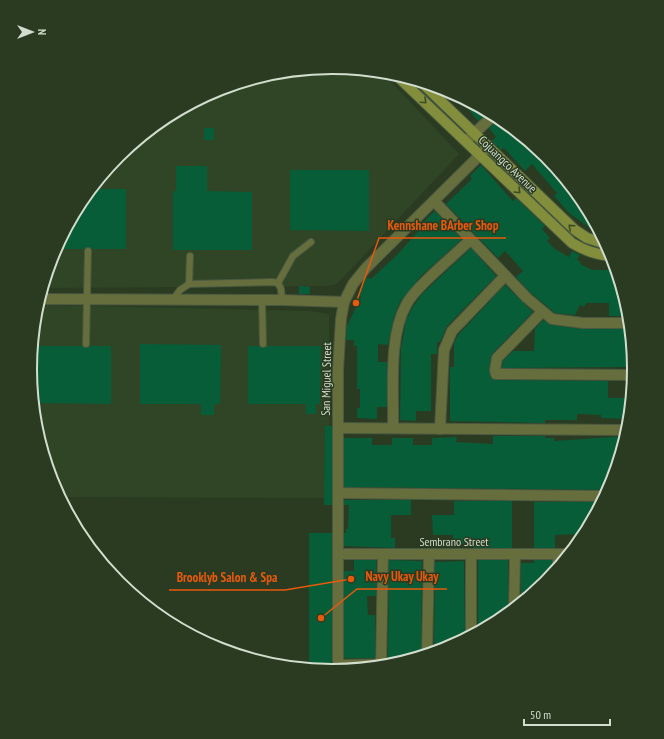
<svg xmlns="http://www.w3.org/2000/svg" width="664" height="739" font-family="'PT Sans Narrow',sans-serif">
<style>
.built{fill:#2f4526}
.building{fill:#075d37}
.lines{fill:none;stroke-linecap:round;stroke-linejoin:round}
.service-casing{stroke:#485841;stroke-width:8}
.minor-casing{stroke:#485841;stroke-width:12}
.secondary-casing{stroke:#485841;stroke-width:12}
.service{stroke:#676e3d;stroke-width:6}
.minor{stroke:#676e3d;stroke-width:10}
.secondary{stroke:#828e3b;stroke-width:10}
.oneway{stroke:#3c4c27}
.labels{text-anchor:middle;dominant-baseline:central;stroke-width:3;stroke-linejoin:round;paint-order:stroke}
.street-label{font-size:12px;fill:#d2ddcd;stroke:#2a3b22}
.rim{fill:none;stroke:#d2ddcd;stroke-width:2}
.leader{fill:none;stroke:#e8590c;stroke-width:1.5}
.callout-dot{fill:#e8590c;stroke:#2a3b22;stroke-width:1.5}
.callout-label{font-size:13px;text-anchor:middle;font-weight:bold;fill:#e8590c;stroke:#2a3b22;stroke-width:3;stroke-linejoin:round;paint-order:stroke}
</style>
<rect width="100%" height="100%" fill="#2a3b22"/>
<g class="built">
<polygon points="332,68 382,72 459,154 337,284 328,286 43,288 53,254 81,202 119,156 164,118 217,90 273,73"/>
<polygon points="38,305 310,311 329,314 330,498 60,497 53,485 36,428 30,369"/>
</g>
<g class="building">
<polygon points="458,96 488,112 478,121"/>
<polygon points="499,118 543,154 555,167 583,202 601,236 569,213 554,196 557,193 532,164 525,171 504,148 501,150 492,141 496,137 489,128"/>
<rect x="204" y="128" width="10" height="12"/>
<polygon points="481,165 513,201 516,198 545,226 542,229 550,238 547,241 555,249 569,257 572,251 580,255 577,260 581,262 580,264 592,270 616,270 629,316 609,316 609,303 586,303 584,307 580,305 575,315 555,313 531,293 516,277 523,271 505,251 498,258 446,204 472,179 470,176"/>
<polygon points="176,166 207,166 207,191 252,192 252,250 173,250 173,191 176,191"/>
<polygon points="290,170 369,170 369,231 290,230"/>
<polygon points="91,189 126,189 126,249 92,249 88,247 84,249 56,249 81,202"/>
<polygon points="435,211 462,239 421,276 400,302 394,317 388,345 378,344 378,362 387,362 387,407 377,407 377,419 357,418 357,408 360,408 360,389 357,389 357,346 354,346 354,340 346,340 347,326 361,297 358,296 367,277 371,279 396,256 424,225 422,223"/>
<polygon points="471,248 496,276 447,326 440,342 437,342 437,354 431,354 431,411 416,411 416,421 400,420 401,349 406,320 412,308 422,294"/>
<polygon points="505,285 533,312 492,354 489,369 491,378 496,380 608,381 608,398 631,398 629,419 601,418 601,415 577,414 577,420 545,420 545,423 450,421 450,367 454,367 454,343 458,335"/>
<polygon points="299,286 310,287 310,294 299,294"/>
<polygon points="543,320 551,325 582,329 630,329 634,367 502,368 503,361 513,351 534,351 535,329"/>
<polygon points="140,344 221,345 220,404 214,404 214,415 201,415 201,404 140,404"/>
<polygon points="33,346 82,346 86,348 90,346 111,346 111,404 33,403"/>
<polygon points="248,346 259,346 263,348 267,346 321,346 320,404 316,404 316,414 306,414 306,404 248,404"/>
<polygon points="325,426 332,426 332,505 324,505"/>
<polygon points="493,436 545,436 545,438 554,438 554,441 626,436 608,490 344,487 344,438 372,438 372,445 392,445 392,438 413,438 413,445 432,445 432,438 457,437 456,442 493,444"/>
<polygon points="344,500 411,500 411,515 391,515 391,538 395,538 395,548 344,546 344,533 346,533 346,529 348,529 349,505 344,505"/>
<polygon points="454,501 512,501 512,548 473,548 473,544 453,544 453,535 433,535 432,515 454,515"/>
<polygon points="534,502 600,502 600,505 585,534 555,535 555,548 534,548"/>
<polygon points="309,533 332,533 332,671 309,669"/>
<polygon points="354,560 376,560 376,596 367,596 368,615 375,615 375,658 344,658 344,571 354,571"/>
<polygon points="389,560 422,561 421,653 405,653 404,662 401,663 398,658 388,658"/>
<polygon points="478,560 508,560 508,609 509,613 500,621 478,633"/>
<polygon points="534,560 552,560 552,568 554,573 545,583 521,604 521,563 534,563"/>
<polygon points="464,561 465,639 447,649 434,653 435,562"/>
</g>
<g class="lines">
<g class="service-casing">
<g id="service">
<polyline points="278,283 293,256 311,242"/>
<polyline points="189,284 190,256"/>
<polyline points="262,300 263,344"/>
<polyline points="172,301 180,290 189,284 272,282 278,283 281,289 282,300"/>
<polyline points="86,344 88,251"/>
</g>
</g>
<g class="minor-casing">
<g id="minor">
<polyline points="466,141 494,115"/>
<polyline points="434,201 527,298 552,319 583,323 629,323"/>
<polyline points="39,299 282,300 344,302"/>
<polyline points="542,312 497,358 495,370 496,374 634,375"/>
<polyline points="338,428 628,430"/>
<path d="M393 428C394 391 388 338 406 305 415 287 454 256 470 240"/>
<polyline points="440,429 444,350 452,331 505,276"/>
<polyline points="338,493 605,496"/>
<polyline points="338,554 569,554"/>
<polyline points="558,568 558,554"/>
<polyline points="514,609 515,554"/>
<polyline points="471,636 471,554"/>
<polyline points="427,655 429,554"/>
<polyline points="381,664 383,554"/>
<polyline points="338,665 395,664"/>
<polyline points="338,671 338,370 341,319 344,302 353,284 366,268 489,146"/>
</g>
</g>
<g class="secondary-casing">
<g id="secondary">
<path d="M396 75 572 243C585 251 596 255 612 256"/>
<polyline points="422,83 575,230 587,238 606,244"/>
</g>
</g>
<use href="#service" class="service"/>
<use href="#minor" class="minor"/>
<use href="#secondary" class="secondary"/>
</g>
<defs><path id="oneway-chevron" d="M-2-3.5L2.5 0L-2 3.5" fill="none" stroke-width="1.6" stroke-linecap="round" stroke-linejoin="round"/></defs>
<g class="oneway">
<use href="#oneway-chevron" transform="translate(424 101) rotate(43)"/>
<use href="#oneway-chevron" transform="translate(518 191) rotate(45)"/>
<use href="#oneway-chevron" transform="translate(571 227) rotate(-138)"/>
</g>
<g class="labels">
<g class="street-label">
<text transform="translate(508 164) rotate(44)">Cojuangco Avenue</text>
<text transform="translate(326 379) rotate(-89)">San Miguel Street</text>
<text x="454" y="541">Sembrano Street</text>
</g>
</g>
<path d="M0 0H664V739H0ZM37 369a295 295 0 1 1 590 0a295 295 0 1 1-590 0Z" fill="#2a3b22" fill-rule="evenodd"/>
<path class="rim" d="M37 369a295 295 0 1 1 590 0a295 295 0 1 1-590 0Z"/>
<path class="leader" d="M356 303L379 238H506M321 618L357 589H447M351 579L285 590H169"/>
<g class="callout-dot">
<circle cx="356" cy="303" r="4"/>
<circle cx="321" cy="618" r="4"/>
<circle cx="351" cy="579" r="4"/>
</g>
<g class="callout-label">
<text x="443" y="230">Kennshane BArber Shop</text>
<text x="402" y="581">Navy Ukay Ukay</text>
<text x="227" y="582">Brooklyb Salon &amp; Spa</text>
</g>
<g transform="translate(32 32) rotate(90)" stroke="#2a3b22" stroke-width="3" paint-order="stroke">
<path d="M0-3L7 15L0 10L-7 15Z" fill="#d2ddcd"/>
<text y="-6" font-size="11" font-weight="bold" text-anchor="middle" fill="#d2ddcd">N</text>
</g>
<path d="M524 719v6h86v-6" fill="none" stroke="#d2ddcd" stroke-width="2"/>
<text x="530" y="719" font-size="12" fill="#d2ddcd" stroke="#2a3b22" stroke-width="3" paint-order="stroke">50 m</text>
</svg>
